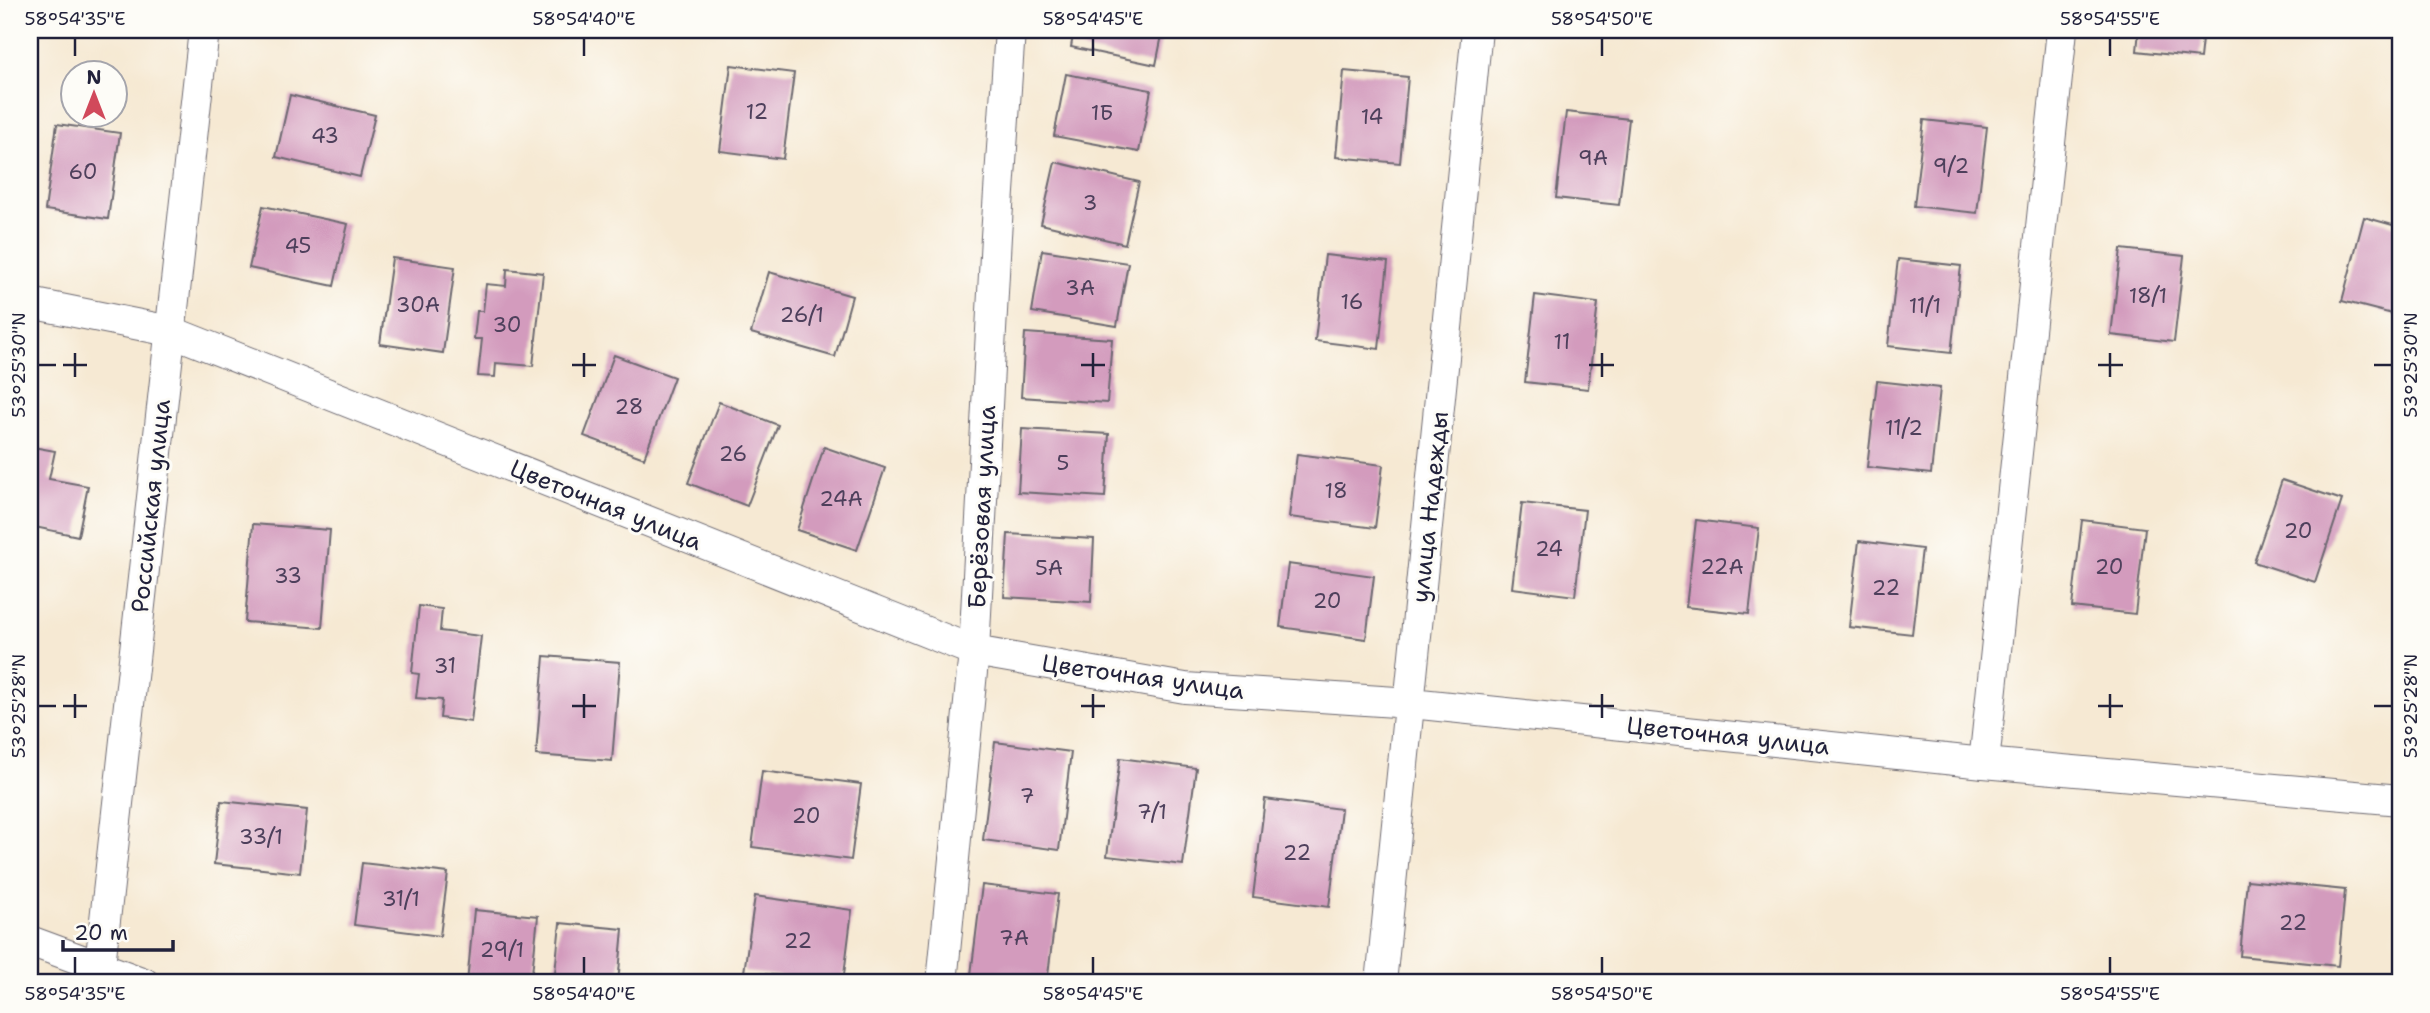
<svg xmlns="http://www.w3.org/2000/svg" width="2430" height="1013" font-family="'Shantell Sans',sans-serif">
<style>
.building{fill:#d39bbd}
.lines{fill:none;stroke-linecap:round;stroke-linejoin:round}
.street-casing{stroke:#6c6870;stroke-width:32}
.street{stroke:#fff;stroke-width:30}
.ticks{fill:none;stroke:#22223b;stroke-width:2.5}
.labels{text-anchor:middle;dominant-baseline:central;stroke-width:6;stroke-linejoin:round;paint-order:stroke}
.number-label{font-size:21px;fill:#4e405c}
.street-label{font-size:24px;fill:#22223b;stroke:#fdfcf7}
.neatline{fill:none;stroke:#22223b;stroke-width:2.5}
.ticks-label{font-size:18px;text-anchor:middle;fill:#22223b}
</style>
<rect width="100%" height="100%" fill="#fdfcf7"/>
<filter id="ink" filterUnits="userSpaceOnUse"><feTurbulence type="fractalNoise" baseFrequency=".0143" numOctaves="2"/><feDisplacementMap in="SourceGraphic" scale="14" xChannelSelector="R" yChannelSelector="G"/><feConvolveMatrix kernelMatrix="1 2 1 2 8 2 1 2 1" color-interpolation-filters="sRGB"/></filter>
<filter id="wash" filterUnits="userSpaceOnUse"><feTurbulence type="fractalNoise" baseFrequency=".00686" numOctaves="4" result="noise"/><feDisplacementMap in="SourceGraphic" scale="28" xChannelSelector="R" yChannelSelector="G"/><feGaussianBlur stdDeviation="1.57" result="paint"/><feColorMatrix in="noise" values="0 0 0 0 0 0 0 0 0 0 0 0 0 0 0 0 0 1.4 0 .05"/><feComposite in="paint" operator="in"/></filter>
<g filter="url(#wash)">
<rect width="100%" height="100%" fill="#f6e9d3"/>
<g id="blocks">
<g class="building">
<polygon points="1074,30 1163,30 1156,65 1071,47"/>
<polygon points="2139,30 2203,30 2200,58 2137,51"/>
<polygon points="731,65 794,73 783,159 720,151"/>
<polygon points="1344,71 1408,77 1400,163 1336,157"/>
<polygon points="1066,74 1151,90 1139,152 1054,136"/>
<polygon points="290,95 375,115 360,177 276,157"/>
<polygon points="1566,112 1629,119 1619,205 1556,198"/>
<polygon points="1924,120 1987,127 1977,213 1914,206"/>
<polygon points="57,124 120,133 108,219 45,210"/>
<polygon points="1055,162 1139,182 1125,244 1041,224"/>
<polygon points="263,206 348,224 334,286 249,268"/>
<polygon points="2364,217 2400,227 2400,316 2342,301"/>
<polygon points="2121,249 2184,256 2174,342 2111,335"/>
<polygon points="1042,250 1128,263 1117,326 1032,312"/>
<polygon points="1325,255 1388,262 1379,349 1315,341"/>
<polygon points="392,258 455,267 443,353 380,344"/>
<polygon points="1898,259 1961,266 1951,353 1888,346"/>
<polygon points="507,269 543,273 533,366 496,363 495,377 478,376 482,339 474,339 477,311 483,311 486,284 506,286"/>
<polygon points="769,272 852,296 835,357 751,333"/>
<polygon points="1535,295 1598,303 1588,389 1525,382"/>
<polygon points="1025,333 1112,339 1107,403 1021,397"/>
<polygon points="614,355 674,377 644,458 584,436"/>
<polygon points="1877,381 1940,388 1931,474 1867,467"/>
<polygon points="719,402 778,425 747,506 688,483"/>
<polygon points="1022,429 1109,434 1105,497 1018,492"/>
<polygon points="33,447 55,451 49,479 88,486 78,536 30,526 30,465"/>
<polygon points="824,447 885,468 857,550 797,530"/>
<polygon points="1297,454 1383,465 1375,528 1289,517"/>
<polygon points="2282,480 2342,500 2315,582 2254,562"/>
<polygon points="1522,503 1585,510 1575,596 1512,588"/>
<polygon points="1696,520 1759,528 1749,614 1686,607"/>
<polygon points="2082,520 2145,528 2135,614 2072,607"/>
<polygon points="253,524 330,530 322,628 245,622"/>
<polygon points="1008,534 1094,539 1091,602 1004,597"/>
<polygon points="1859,541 1922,549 1912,634 1849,627"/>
<polygon points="1288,564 1374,576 1366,639 1280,627"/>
<polygon points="419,606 442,609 440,631 481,636 471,722 440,718 442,700 416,698 419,674 412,673"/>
<polygon points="544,656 620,662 612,761 536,755"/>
<polygon points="995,742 1071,752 1059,850 983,840"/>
<polygon points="1120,758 1196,768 1183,865 1107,856"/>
<polygon points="762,771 861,784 851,860 752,847"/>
<polygon points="1265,799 1341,809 1329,907 1253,897"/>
<polygon points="221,801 307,810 300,873 214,864"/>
<polygon points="362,863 448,873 440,936 354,925"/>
<polygon points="2247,880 2345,890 2338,966 2240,956"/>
<polygon points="982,885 1058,894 1047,983 970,983"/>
<polygon points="755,896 852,910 843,983 744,972"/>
<polygon points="474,910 538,916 531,983 467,983"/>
<polygon points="560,923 623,929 618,983 554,983"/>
</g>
</g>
</g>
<g filter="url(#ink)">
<use href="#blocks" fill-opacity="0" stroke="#6c6870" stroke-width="2"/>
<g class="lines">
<g class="street-casing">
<g id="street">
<polyline points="30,303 170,331 974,651 1185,688 1411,703 1984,763 2400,800"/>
<polyline points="1984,763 2062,30"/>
<polyline points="30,941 144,983"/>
<polyline points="98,983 204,30"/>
<polyline points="942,983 974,651 996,236 1010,30"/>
<polyline points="1381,983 1477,30"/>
</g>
</g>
<use href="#street" class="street"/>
</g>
</g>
<path class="ticks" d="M75 38V56M584 38V56M1093 38V56M1602 38V56M2110 38V56M75 353V377M584 353V377M1093 353V377M1602 353V377M2110 353V377M38 365H56M63 365H87M572 365H596M1081 365H1105M1589 365H1614M2098 365H2123M2374 365H2392M75 694V718M584 694V718M1093 694V718M1602 694V718M2110 694V718M38 706H56M63 706H87M572 706H596M1081 706H1105M1589 706H1614M2098 706H2123M2374 706H2392M75 957V974M584 957V974M1093 957V974M1602 957V974M2110 957V974"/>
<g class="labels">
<g class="number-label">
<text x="757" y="112">12</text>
<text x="1102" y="113">1Б</text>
<text x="1372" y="117">14</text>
<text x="325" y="136">43</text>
<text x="1593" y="158">9А</text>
<text x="1951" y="166">9/2</text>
<text x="83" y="172">60</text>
<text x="1090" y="203">3</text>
<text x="298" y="246">45</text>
<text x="1080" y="288">3А</text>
<text x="2148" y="296">18/1</text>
<text x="1352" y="302">16</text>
<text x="418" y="305">30А</text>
<text x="1925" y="306">11/1</text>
<text x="802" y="315">26/1</text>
<text x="507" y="325">30</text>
<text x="1562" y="342">11</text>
<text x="629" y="407">28</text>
<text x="1904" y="428">11/2</text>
<text x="733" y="454">26</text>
<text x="1063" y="463">5</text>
<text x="1336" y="491">18</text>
<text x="841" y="499">24А</text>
<text x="2298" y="531">20</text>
<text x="1549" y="549">24</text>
<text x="1722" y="567">22А</text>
<text x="2109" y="567">20</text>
<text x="1049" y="568">5А</text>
<text x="288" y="576">33</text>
<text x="1886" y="588">22</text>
<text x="1327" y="601">20</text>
<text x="445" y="666">31</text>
<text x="1027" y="796">7</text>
<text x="1152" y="812">7/1</text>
<text x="806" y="816">20</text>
<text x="261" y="837">33/1</text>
<text x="1297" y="853">22</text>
<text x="401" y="899">31/1</text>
<text x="2293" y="923">22</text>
<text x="1014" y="938">7А</text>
<text x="798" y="941">22</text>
<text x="502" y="950">29/1</text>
</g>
<g class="street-label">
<text transform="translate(606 505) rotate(22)">Цветочная улица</text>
<text transform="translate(151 506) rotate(-84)">Российская улица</text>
<text transform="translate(982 507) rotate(-87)">Берёзовая улица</text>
<text transform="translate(1430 507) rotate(-84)">улица Надежды</text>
<text transform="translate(1143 677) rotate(8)">Цветочная улица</text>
<text transform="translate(1728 736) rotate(6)">Цветочная улица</text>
</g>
</g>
<rect width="2430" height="1013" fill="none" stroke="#fdfcf7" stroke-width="77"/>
<g transform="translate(94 94)"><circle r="33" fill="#fdfcf7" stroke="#a5a5ac" stroke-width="2"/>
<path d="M0-5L12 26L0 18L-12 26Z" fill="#d1495b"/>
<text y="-10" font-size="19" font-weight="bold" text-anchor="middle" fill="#22223b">N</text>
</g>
<path d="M63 940v10h110v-10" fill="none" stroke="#22223b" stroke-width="3.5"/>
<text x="74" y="940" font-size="21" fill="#22223b" stroke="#fdfcf7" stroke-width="5" paint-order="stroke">20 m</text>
<rect x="38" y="38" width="2354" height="936" class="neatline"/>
<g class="ticks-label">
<text x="75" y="25">58°54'35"E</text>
<text x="584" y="25">58°54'40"E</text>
<text x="1093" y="25">58°54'45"E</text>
<text x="1602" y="25">58°54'50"E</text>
<text x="2110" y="25">58°54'55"E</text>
<text transform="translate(19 365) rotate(-90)" y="6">53°25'30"N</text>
<text transform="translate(2411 365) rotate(-90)" y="6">53°25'30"N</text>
<text transform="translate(19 706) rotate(-90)" y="6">53°25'28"N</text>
<text transform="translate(2411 706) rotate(-90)" y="6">53°25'28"N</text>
<text x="75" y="1000">58°54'35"E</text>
<text x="584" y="1000">58°54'40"E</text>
<text x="1093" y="1000">58°54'45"E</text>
<text x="1602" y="1000">58°54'50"E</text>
<text x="2110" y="1000">58°54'55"E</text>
</g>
</svg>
